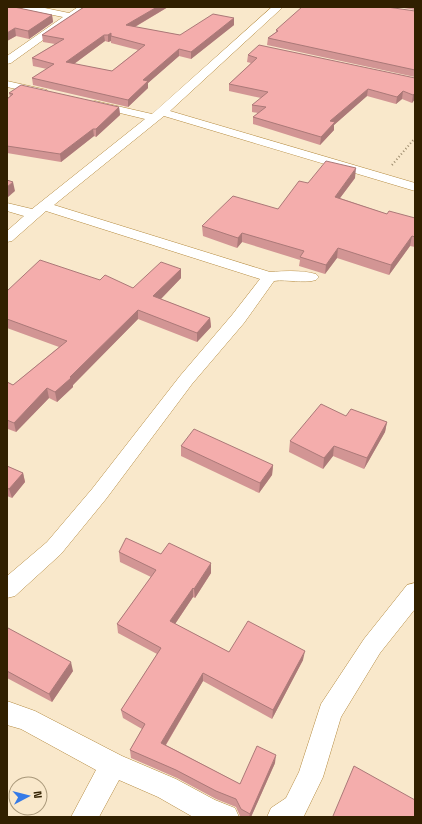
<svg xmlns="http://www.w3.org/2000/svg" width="422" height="824" font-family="'Space Grotesk',sans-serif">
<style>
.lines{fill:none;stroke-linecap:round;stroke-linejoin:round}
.minor-casing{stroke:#b48a3f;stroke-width:1}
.path{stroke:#978668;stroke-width:2;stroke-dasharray:1 2.5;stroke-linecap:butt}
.minor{fill:#fff;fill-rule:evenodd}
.wall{fill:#d29594;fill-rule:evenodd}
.shaded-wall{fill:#ab7978}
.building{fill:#f4adac;stroke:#ab7978;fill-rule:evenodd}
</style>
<rect width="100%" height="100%" fill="#f9e8cb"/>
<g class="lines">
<g class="minor-casing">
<g id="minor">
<polygon points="21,7 40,7 69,13 78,7 89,7 11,63 7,64 7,56 63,17 23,9"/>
<path d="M272 7H283L170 111 415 183V191L164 116 54 205 270 272C285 271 301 270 316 274L319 277 316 280C303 284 288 279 274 281L244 323 192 384 106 499 61 554 15 596 7 598V576L47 542 92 489 180 376 232 315 260 279 46 211 12 241 7 242V231L24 216 7 211V203L32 209 145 119 91 106 89 104 91 102 95 101 152 114Z"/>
<polygon points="7,81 47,90 49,92 43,95 7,87"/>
<polygon points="415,583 415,609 380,653 341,717 323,777 304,816 267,817 271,808 286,798 299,772 321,704 364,639 407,585"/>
<polygon points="7,701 35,711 122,756 176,779 215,800 235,808 239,817 193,817 158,797 119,780 99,817 71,817 96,770 21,729 7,725"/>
</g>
</g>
<polyline class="path" points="392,165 415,138"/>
<use href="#minor" class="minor"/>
</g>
<g class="wall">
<polygon points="7,7 52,15 53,22 29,39 16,36 7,41"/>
<path d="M84 7H168L135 27 180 35 234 18V25L191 59 179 56 148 83V88L128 107 33 85 32 78 47 69 33 66 32 58 55 44 43 42 42 35ZM105 41 108 42 111 41V43L138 50 112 71 74 64Z"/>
<polygon points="398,7 415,7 415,10"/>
<polygon points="415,11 415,77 267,45 268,38 276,32 276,30"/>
<polygon points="248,55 415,78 415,99 412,103 402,99 396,104 367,96 334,125 334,130 320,145 253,124 253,117 258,113 252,112 252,105 261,98 229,91 229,84 251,63 247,62"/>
<polygon points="9,93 119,107 120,115 96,137 94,136 61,162 7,153 7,99 10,97"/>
<polygon points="355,178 340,198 387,214 415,218 415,247 410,246 389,275 337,258 325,274 299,266 300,260 242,242 237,248 203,236 202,226 278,209 308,183"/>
<polygon points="181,269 181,278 161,299 210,318 211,327 197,342 138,319 73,385 73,387 57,402 49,398 16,432 8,429 7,430 7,382 13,385 59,347 7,328 7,291 100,280 133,288"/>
<polygon points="346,416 387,422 385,432 364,469 333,456 323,469 289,452 290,441"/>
<polygon points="181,446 273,465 272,475 259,493 181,456"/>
<polygon points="7,466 23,473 25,482 12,498 7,496"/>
<polygon points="119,552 161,554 211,573 195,598 193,597 175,624 229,652 303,660 272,719 203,681 166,745 240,784 275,763 251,817 241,817 240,816 236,807 216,799 177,778 131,758 130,750 142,729 123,718 121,710 157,654 118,633 117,624 151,577 120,562"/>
<polygon points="7,629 73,671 52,702 7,678"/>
</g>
<g class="shaded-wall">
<polygon points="157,7 168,7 126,32 126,25"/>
<polygon points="52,15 53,22 29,39 28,31"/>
<polygon points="234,18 234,25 191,59 191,52"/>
<polygon points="15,28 16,36 7,41 7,33"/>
<polygon points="111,33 111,41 108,42 108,35"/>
<polygon points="104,35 105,41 67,69 66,62"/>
<polygon points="179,49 179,56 148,83 148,88 128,107 128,100 143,80"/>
<polygon points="368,89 367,96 334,125 334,130 320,145 321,137 330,121"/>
<polygon points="403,91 402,99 396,104 397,97"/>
<polygon points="415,93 415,99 412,103 413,95"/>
<polygon points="119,107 120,115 96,137 96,129"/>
<polygon points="93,129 94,136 61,162 60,154"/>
<polygon points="356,168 355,178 334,206 335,197"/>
<polygon points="13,182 15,191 7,198 7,187"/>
<polygon points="242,233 242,242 237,248 238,238"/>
<polygon points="412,236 410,246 389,275 391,265"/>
<polygon points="338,248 337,258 325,274 326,265"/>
<polygon points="181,269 181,278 154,306 153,296"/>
<polygon points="138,310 138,319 73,385 73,387 57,402 55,392"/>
<polygon points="210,318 211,327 197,342 197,333"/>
<polygon points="47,388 49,398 16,432 14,423"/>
<polygon points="387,422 385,432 364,469 367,458"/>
<polygon points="334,446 333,456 323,469 324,458"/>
<polygon points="273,465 272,475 259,493 260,483"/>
<polygon points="23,473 25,482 12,498 9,489"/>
<polygon points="211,563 211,573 195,598 194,589"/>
<polygon points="193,588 193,597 171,630 170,621"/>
<polygon points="305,651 303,660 272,719 273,710"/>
<polygon points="71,662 73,671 52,702 49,694"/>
<polygon points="203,673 203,681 162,751 161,743"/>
<polygon points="276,755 275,763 251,817 249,817 250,814"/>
</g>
<g class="building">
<polygon points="7,7 14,7 52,15 28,31 15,28 7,33"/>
<path d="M84 7H157L126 25 180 35 213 14 234 18 191 52 179 49 143 80 148 81 128 100 32 78 54 64 32 58 64 39 42 35ZM111 33V36L145 45 112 71 66 62 104 35H108Z"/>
<polygon points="302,7 387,7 415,11 415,70 268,38 278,31 276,30"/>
<polygon points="259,45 415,78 415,93 413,95 403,91 397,97 368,89 330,121 335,122 321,137 253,117 266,107 252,105 268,92 229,84 257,58 248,55"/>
<polygon points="21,85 119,107 96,129 93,129 60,154 7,146 7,99 13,94 9,93"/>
<polygon points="326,161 356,168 335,197 387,214 389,211 415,218 415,237 412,236 391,265 338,248 326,265 300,257 304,251 242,233 238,238 202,226 233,196 278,209 299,181 308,183"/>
<polygon points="7,180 13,182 7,187"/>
<polygon points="40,260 100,280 105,275 133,288 161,262 181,269 153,296 210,318 197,333 138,310 70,377 71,378 55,392 47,388 14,423 7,420 7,382 13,385 67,341 7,319 7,291"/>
<polygon points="321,404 346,416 351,409 387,422 367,458 334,446 324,458 290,441"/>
<polygon points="194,429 273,465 260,483 181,446"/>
<polygon points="7,466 23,473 9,489 7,488"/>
<polygon points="126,538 161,554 169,543 211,563 194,589 193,588 170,621 229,652 248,621 305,651 273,710 203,673 161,743 240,784 257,746 276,755 250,814 241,809 236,799 216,791 176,770 130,750 145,724 121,710 161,648 117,624 156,570 119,552"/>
<polygon points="8,628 71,662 49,694 7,671 7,629"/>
<polygon points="354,766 415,800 415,817 334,817 333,816"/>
</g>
<rect width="422" height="824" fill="none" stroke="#312000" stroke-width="16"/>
<g transform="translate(28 796) rotate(83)"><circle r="19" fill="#f9e8cb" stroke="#a9987a"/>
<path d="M0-3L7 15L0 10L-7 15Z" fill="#357ae7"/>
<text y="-6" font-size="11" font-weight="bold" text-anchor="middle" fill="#312000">N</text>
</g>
</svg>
